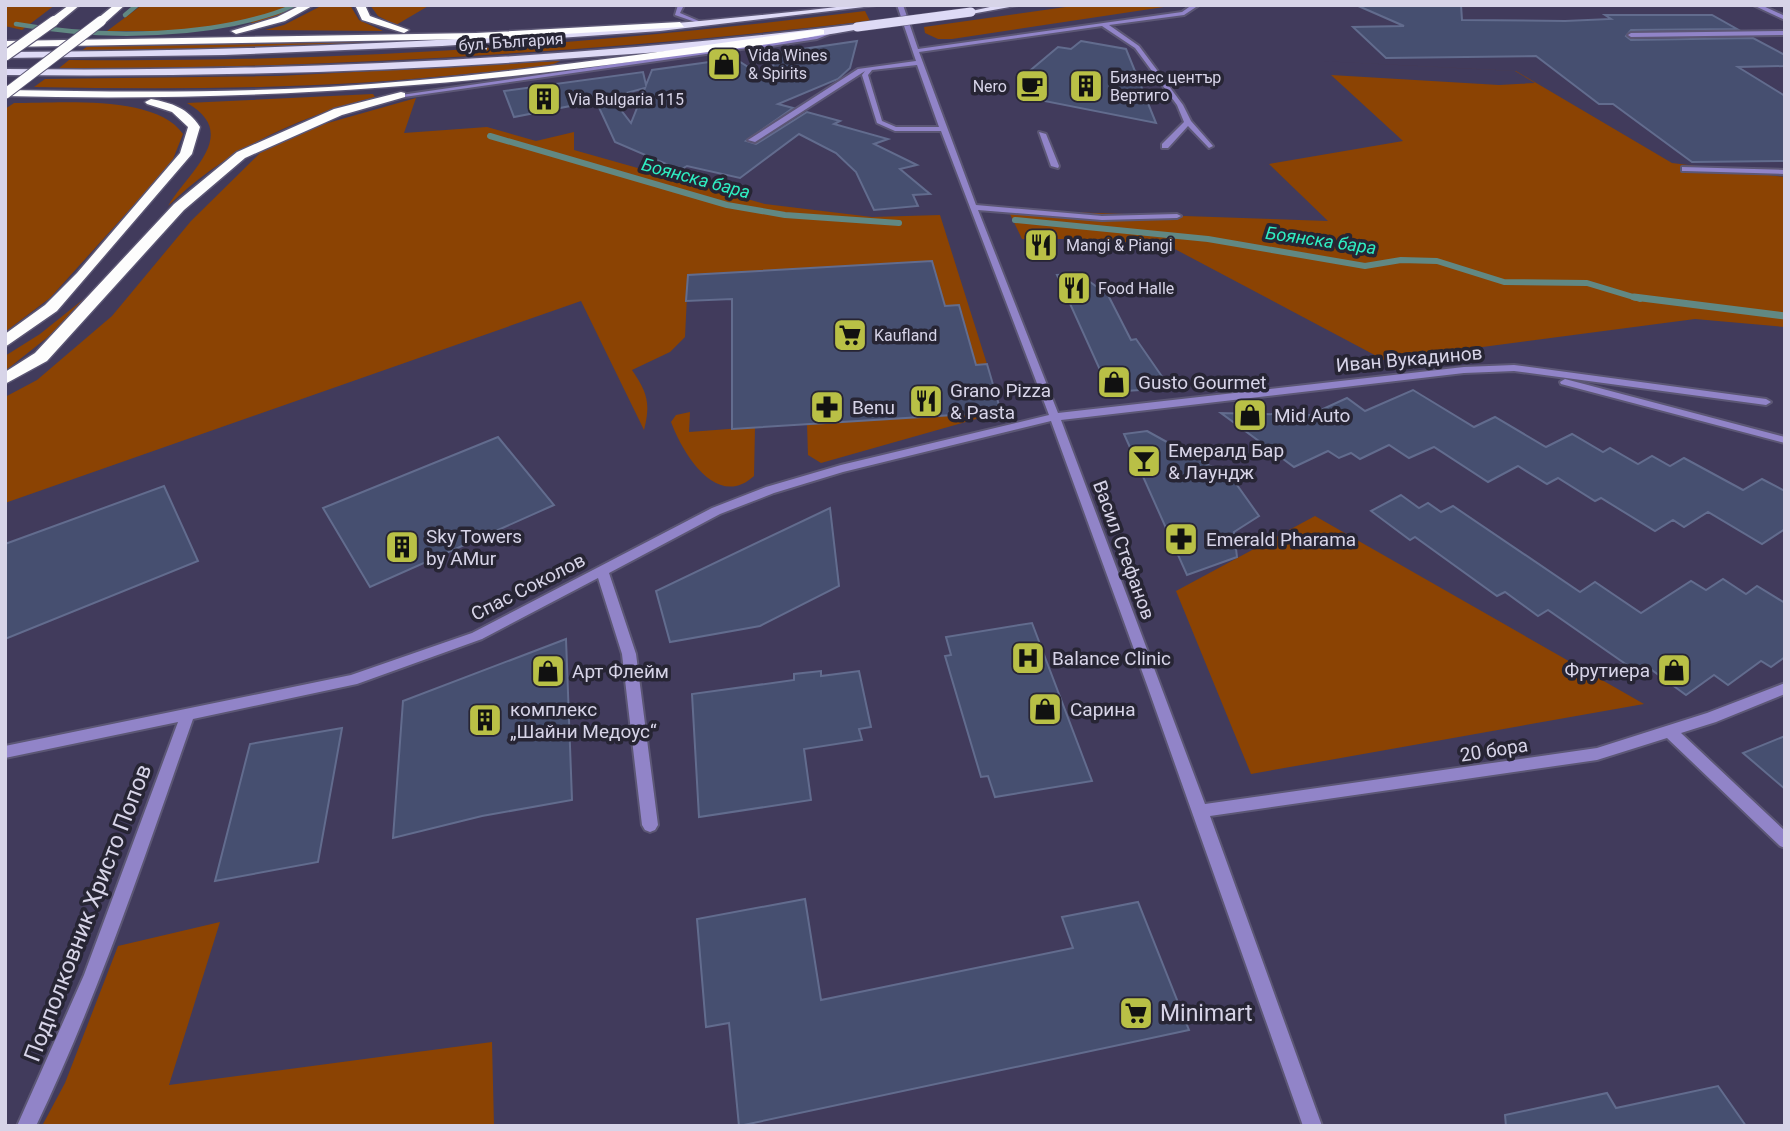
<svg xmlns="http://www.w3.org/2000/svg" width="1790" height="1131" font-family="Roboto,sans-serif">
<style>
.green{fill:#8b4303}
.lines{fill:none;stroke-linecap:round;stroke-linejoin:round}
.stream-far2{stroke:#618883;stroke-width:4.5}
.stream-far1{stroke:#618883;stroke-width:6}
.stream{stroke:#618883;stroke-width:7}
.building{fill:#464f70;stroke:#626c8e;stroke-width:2;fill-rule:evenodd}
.minor-casing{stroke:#5c5775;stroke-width:4}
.major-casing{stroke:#5c5775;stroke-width:3}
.highway-casing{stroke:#5c5775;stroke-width:3}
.minor{fill:#9184c8;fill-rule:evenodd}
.major{fill:#dedaf6;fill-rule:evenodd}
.highway{fill:#fdfdfd;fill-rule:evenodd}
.major-bridge-casing{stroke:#5c5775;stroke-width:10;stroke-linecap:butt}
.highway-bridge-casing{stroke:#5c5775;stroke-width:12;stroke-linecap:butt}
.major-bridge{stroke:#dedaf6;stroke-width:9}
.highway-bridge{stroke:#fdfdfd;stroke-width:10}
.labels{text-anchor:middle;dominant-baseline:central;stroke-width:7;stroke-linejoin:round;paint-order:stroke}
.far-street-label{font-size:16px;fill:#d7d4e8;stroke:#272534}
.far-poi-label{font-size:16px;fill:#d7d4e8;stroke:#272534;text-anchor:start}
.far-water-label{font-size:18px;font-style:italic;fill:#2feec2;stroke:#272534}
.street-label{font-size:19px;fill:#d7d4e8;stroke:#272534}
.poi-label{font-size:19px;fill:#d7d4e8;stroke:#272534;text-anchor:start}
.near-street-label{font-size:23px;fill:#d7d4e8;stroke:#272534}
.near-poi-label{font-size:23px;fill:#d7d4e8;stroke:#272534;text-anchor:start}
</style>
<rect width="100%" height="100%" fill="#413b5c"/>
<g class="green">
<polygon points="55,5 22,30 5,26 5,6"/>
<polygon points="142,5 301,6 279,17 254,24 250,22 190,31 107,31"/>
<polygon points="323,5 350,5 359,20 383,31 265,30 284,25"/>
<polygon points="370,5 430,5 396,25 378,16"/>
<polygon points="1080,5 1177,5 952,39 938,39 925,33 924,27"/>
<path d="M865 11 870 21C600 52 330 68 58 69L69 60C335 63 601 44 865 11Z"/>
<polygon points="419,41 318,48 80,52 89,45"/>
<path d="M560 61C542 71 497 71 476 73 329 89 182 90 34 87L45 79 278 76Z"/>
<polygon points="1320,61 1516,71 1672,163 1785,177 1785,327 1695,319 1384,360 1171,247 1099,239 1022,239 1008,210 1328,221 1269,164 1403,141 1331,75 1499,85 1535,83 1515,71"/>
<path d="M373 94 375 97C298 117 225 150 168 206 189 171 241 134 187 103Z"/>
<path d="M416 98 404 133 487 127 536 141 574 132V150L765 204 872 217 940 215 987 364 976 365 960 306H945L932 261 688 275 685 337 670 352 632 370C647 392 651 403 644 430L581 301 5 503V397L37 380 112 316 191 221 260 153 310 128Z"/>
<path d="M14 103C58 103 157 94 183 134L173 159 160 176 50 298 5 332V109Z"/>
<polygon points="95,290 68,321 5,371 5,356 40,334"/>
<path d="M690 412 689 432 755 427 754 476C717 510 683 454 671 422L676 415Z"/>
<polygon points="1001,412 821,463 808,455 807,424"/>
<polygon points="1315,516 1644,704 1251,774 1176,591"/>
<polygon points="220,922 169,1085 492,1042 494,1126 42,1126 65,1083 118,946"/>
</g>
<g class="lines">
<g class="stream-far2">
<polyline points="125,15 137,5"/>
<path d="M16 24C101 39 216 39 296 5"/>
</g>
<g class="stream-far1">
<polyline points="490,136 727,205 785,215 899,223"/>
<polyline points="1015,220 1208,239 1365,266 1401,260 1437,261 1504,282 1587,283 1640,299"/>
</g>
<polyline class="stream" points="1634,297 1785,316"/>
</g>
<g class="building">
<polygon points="1356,5 1461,5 1462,20 1565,21 1611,19 1605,15 1712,15 1737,29 1631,30 1626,36 1631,40 1753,38 1785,55 1785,66 1738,67 1785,96 1785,161 1692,162 1613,104 1599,104 1536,56 1386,58 1353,27 1404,26"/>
<path d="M857 41 850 68 838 79 778 104 793 108 746 141 756 144 807 112 840 121 834 124 888 139 874 144 917 165 900 169 930 194 913 195 918 206 874 210 856 172 836 153 799 134 740 178 687 166 680 170 615 142 596 101 514 117 504 91 643 72 646 85 652 70 731 59 737 60 770 81 776 53ZM645 88 631 123 611 97Z"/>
<polygon points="1081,41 1126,49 1156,123 1019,96 1041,77 1026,74 1058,47 1071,49"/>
<polygon points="932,261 945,306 959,305 976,365 987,364 1001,412 732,429 732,299 686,301 688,275"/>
<polygon points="1079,274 1108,295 1131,340 1136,339 1170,388 1110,392 1057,275"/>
<polygon points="1413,390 1474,427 1495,417 1546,447 1572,434 1603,452 1610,448 1638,464 1652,456 1670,466 1684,458 1743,490 1762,479 1785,491 1785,529 1762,544 1708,512 1684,527 1673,520 1655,531 1601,498 1595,501 1558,478 1547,484 1518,466 1488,482 1434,447 1409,458 1389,445 1360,459 1351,453 1339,458 1328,451 1294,467 1221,413 1310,415 1347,398 1365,411"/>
<polygon points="1147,431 1232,478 1259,516 1234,532 1237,557 1187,575 1124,434"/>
<polygon points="498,437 554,505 370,587 323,508"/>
<polygon points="164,486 198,561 5,639 5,544"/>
<polygon points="1401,495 1419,508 1428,503 1441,512 1453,506 1580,592 1595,582 1641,613 1691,581 1706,590 1723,579 1746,594 1757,586 1785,603 1785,657 1771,667 1761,661 1728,685 1714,675 1686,695 1649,668 1640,674 1548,610 1538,616 1505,592 1497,596 1415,537 1410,540 1371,511"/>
<polygon points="830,508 839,586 760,626 670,642 656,591"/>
<polygon points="1032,623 1092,781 995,797 988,776 981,777 945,656 951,655 946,637"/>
<polygon points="566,639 572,800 482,816 393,838 403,701"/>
<polygon points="821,671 821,676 859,671 871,727 859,729 862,740 804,749 811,800 699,817 692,694 794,680 794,674"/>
<polygon points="342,728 318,862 215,881 250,744"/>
<polygon points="1785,736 1785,789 1743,753"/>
<polygon points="805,899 821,1000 1073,948 1062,917 1138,902 1189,1030 739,1126 729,1023 706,1027 697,919"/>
<polygon points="1718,1086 1746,1126 1506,1126 1505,1115 1607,1093 1616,1108"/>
</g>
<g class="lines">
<g class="minor-casing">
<g id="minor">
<polygon points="678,5 684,5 680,13 701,22 701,24 675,15"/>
<path d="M897 5H903L918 49 1182 12 1192 5H1199L1184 15 1109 25 1139 46 1183 105 1191 121 1213 146 1209 148 1188 126 1168 148H1162V144L1184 122 1177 105 1135 48 1102 26 919 52 976 205 1102 216 1177 214 1181 216 1177 218 1102 220 978 210 1058 413 1464 367 1514 365 1766 399 1771 402 1766 405 1514 371 1464 373 1061 420 1205 804 1597 748 1707 713 1785 683V694L1716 722 1681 733 1785 831V848L1780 846 1667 738 1597 760 1210 816 1322 1126H1303L1147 685 1051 421 843 472 774 493 720 514 609 573 636 654 658 825 655 830 650 832 645 830 642 825 622 654 598 578 482 639 357 684 193 719C145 856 99 994 36 1126H17L84 975 178 722 5 758V746L351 675 472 633 712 508 766 487 841 465 1049 415 941 131H895L877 123 862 75 865 71 755 142 748 140 858 69 916 61ZM917 65 939 127H896L882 121 868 75 872 70Z"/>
<polygon points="1753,5 1761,5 1785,16 1785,20"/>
<polygon points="835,28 837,31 817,39 764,47 761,45 816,35"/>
<polygon points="1785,31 1785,35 1631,37 1628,35 1631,33"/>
<polygon points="746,45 748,48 404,97 401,95"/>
<polygon points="1039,132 1046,134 1059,166 1058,168 1051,166"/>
<polygon points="1682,167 1785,170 1785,174 1685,171 1682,171"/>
<polygon points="1565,379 1785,437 1785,443 1561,384 1560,382"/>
</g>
</g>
<g class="major-casing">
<g id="major">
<path d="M854 5H881L660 31 442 46 224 55 5 58V52C289 51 572 38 854 5Z"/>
<polygon points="999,5 1021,5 971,14 967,12"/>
<path d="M857 24 860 29C776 45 688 50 602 56 404 72 205 77 5 75V69C291 72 574 59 857 24Z"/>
</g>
</g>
<g class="highway-casing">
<g id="highway">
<polygon points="69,5 80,5 58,23 50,23 50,19"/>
<polygon points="114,5 125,5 105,23 97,23 97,19"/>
<polygon points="301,5 314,5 285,21 236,34 231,31 277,17"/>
<polygon points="355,5 365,5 370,16 409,30 404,33 362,20"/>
<polygon points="680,22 684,27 476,39 5,47 5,41 476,33"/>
<path d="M820 29 824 30V34C765 47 704 52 645 60 432 89 220 102 5 96V90C113 92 221 93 329 87 494 77 657 52 820 29Z"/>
<polygon points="401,92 405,93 405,97 342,115 245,158 184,210 47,361 5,384 5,372 35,353 174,204 237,152 334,109"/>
<path d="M151 99C172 103 188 108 200 127L192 154 57 311 5 347V334L45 305 77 273 180 153 188 127 172 112 147 104 145 102Z"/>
</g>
</g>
<use href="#minor" class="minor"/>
<use href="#major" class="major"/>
<use href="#highway" class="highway"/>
<g class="major-bridge-casing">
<polyline id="major-bridge" points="857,27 971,12"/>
</g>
<g class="highway-bridge-casing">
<g id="highway-bridge">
<polyline points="5,56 54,21"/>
<polyline points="5,94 101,21"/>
</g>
</g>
<use href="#major-bridge" class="major-bridge"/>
<use href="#highway-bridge" class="highway-bridge"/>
</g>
<defs>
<g id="shop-square" transform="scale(1.75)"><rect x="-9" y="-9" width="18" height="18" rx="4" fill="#b9c046" stroke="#272534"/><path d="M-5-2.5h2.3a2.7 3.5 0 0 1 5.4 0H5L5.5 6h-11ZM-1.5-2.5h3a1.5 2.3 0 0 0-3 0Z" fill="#111"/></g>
<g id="cafe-square" transform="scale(1.75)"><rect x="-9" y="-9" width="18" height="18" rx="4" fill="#b9c046" stroke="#272534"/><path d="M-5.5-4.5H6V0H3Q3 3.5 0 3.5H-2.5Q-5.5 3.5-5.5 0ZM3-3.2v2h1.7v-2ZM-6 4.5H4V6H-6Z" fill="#111"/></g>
<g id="building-square" transform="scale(1.75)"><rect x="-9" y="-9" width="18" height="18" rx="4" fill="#b9c046" stroke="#272534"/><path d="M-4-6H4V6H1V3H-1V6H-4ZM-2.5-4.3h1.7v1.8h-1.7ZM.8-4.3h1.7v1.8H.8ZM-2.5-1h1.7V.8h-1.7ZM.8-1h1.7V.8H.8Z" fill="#111"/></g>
<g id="restaurant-square" transform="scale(1.75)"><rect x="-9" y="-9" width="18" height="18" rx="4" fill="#b9c046" stroke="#272534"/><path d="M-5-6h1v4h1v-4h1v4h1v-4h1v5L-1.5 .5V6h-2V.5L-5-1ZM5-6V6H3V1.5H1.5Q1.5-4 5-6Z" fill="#111"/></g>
<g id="supermarket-square" transform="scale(1.75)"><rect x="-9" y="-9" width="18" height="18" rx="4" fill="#b9c046" stroke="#272534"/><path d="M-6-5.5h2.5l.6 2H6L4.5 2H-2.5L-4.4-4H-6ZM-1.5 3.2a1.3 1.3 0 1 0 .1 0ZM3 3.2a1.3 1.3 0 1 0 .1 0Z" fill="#111"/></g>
<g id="pharmacy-square" transform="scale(1.75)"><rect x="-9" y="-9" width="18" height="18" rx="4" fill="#b9c046" stroke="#272534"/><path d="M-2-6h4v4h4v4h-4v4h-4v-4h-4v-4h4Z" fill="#111"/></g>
<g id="bar-square" transform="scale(1.75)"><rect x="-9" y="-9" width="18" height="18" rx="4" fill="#b9c046" stroke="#272534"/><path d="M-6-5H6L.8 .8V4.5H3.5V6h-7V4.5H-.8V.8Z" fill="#111"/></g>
<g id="hospital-square" transform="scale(1.75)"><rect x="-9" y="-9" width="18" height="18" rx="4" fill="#b9c046" stroke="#272534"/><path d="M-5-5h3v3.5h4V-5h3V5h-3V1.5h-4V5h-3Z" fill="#111"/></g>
</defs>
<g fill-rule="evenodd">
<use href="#shop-square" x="724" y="64"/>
<use href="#cafe-square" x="1032" y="86"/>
<use href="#building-square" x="1086" y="86"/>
<use href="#building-square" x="544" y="99"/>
<use href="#restaurant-square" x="1041" y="245"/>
<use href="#restaurant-square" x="1074" y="288"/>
<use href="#supermarket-square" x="850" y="335"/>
<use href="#shop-square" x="1114" y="382"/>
<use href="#restaurant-square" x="926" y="401"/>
<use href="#pharmacy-square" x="827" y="407"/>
<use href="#shop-square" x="1250" y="415"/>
<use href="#bar-square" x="1144" y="461"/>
<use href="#pharmacy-square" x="1181" y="539"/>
<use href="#building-square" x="402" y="547"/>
<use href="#hospital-square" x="1028" y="658"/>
<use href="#shop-square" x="1674" y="670"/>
<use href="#shop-square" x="548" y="671"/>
<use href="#shop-square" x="1045" y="709"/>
<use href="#building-square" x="485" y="720"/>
<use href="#supermarket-square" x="1136" y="1013"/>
</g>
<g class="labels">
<g class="far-street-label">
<text transform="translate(511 42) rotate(-4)">бул. България</text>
</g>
<g class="far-poi-label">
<text x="748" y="55">Vida Wines<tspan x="748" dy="18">&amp; Spirits</tspan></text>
<text x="1110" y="77">Бизнес център<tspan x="1110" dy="18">Вертиго</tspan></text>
<text x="1007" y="86" text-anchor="end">Nero</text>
<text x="568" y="99">Via Bulgaria 115</text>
<text x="1066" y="245">Mangi &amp; Piangi</text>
<text x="1098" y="288">Food Halle</text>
<text x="874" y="335">Kaufland</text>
</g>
<g class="far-water-label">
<text transform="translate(696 178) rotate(15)">Боянска бара</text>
<text transform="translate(1321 240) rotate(8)">Боянска бара</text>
</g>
<g class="street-label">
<text transform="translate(1409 359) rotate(-5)">Иван Вукадинов</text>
<text transform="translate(1124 550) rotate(70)">Васил Стефанов</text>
<text transform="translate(528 587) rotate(-27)">Спас Соколов</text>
<text transform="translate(1494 750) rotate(-9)">20 бора</text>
</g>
<g class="poi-label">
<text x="1138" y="382">Gusto Gourmet</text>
<text x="950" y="390">Grano Pizza<tspan x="950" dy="22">&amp; Pasta</tspan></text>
<text x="852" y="407">Benu</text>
<text x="1274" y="415">Mid Auto</text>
<text x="1168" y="450">Емералд Бар<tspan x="1168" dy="22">&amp; Лаундж</tspan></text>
<text x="426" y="536">Sky Towers<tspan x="426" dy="22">by AMur</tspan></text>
<text x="1206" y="539">Emerald Pharama</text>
<text x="1052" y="658">Balance Clinic</text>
<text x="1650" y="670" text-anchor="end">Фрутиера</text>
<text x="572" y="671">Арт Флейм</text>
<text x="510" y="709">комплекс<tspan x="510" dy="22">„Шайни Медоус“</tspan></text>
<text x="1070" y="709">Сарина</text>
</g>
<g class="near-street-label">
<text transform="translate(88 913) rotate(-69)">Подполковник Христо Попов</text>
</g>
<g class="near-poi-label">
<text x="1160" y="1013">Minimart</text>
</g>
</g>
<rect width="1790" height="1131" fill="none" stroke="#d7d4e8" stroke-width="14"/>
</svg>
